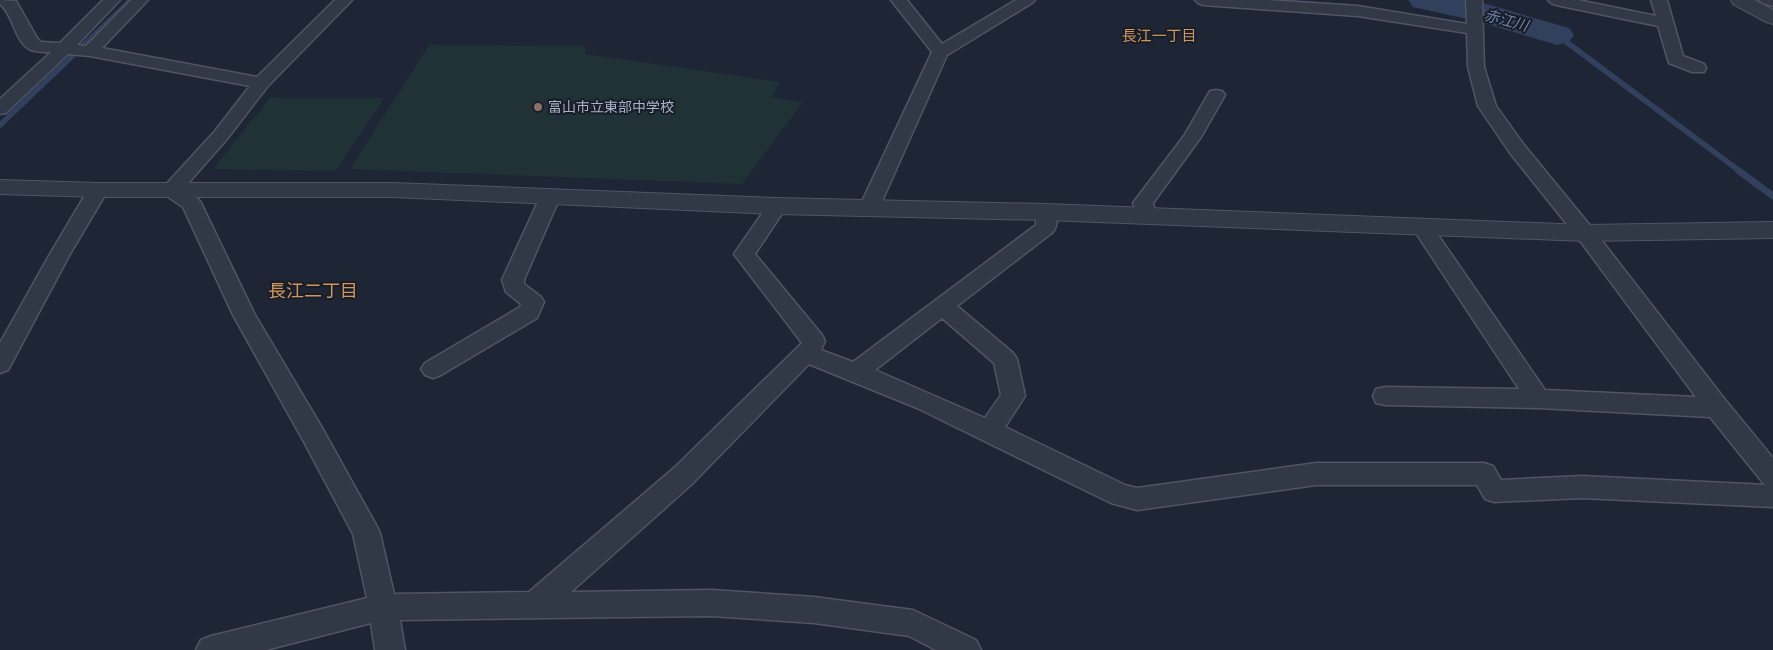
<svg xmlns="http://www.w3.org/2000/svg" width="1773" height="650" font-family="'Sofia Sans Condensed','Noto Sans JP',sans-serif">
<style>
.green{fill:#203236}
.lines{fill:none;stroke-linecap:round;stroke-linejoin:round}
.stream-far1{stroke:#31405d;stroke-width:5.5}
.stream{stroke:#31405d;stroke-width:7}
.river{fill:#31405d;fill-rule:evenodd}
.minor-casing{stroke:#4f5564;stroke-width:3}
.tertiary-casing{stroke:#4f5564;stroke-width:2}
.minor{fill:#313846;fill-rule:evenodd}
.tertiary{fill:#313846;fill-rule:evenodd}
.education-dot{fill:#8d6e63;stroke:#171d2a;stroke-width:2}
.labels{text-anchor:middle;dominant-baseline:central;stroke-width:4;stroke-linejoin:round;paint-order:stroke}
.far-poi-label{font-size:14px;fill:#abb2c3;stroke:#171d2a;text-anchor:start}
.far-water-label{font-size:15px;font-style:italic;fill:#7386ac;stroke:#171d2a}
.far-neighbourhood-label{font-size:15px;fill:#d49655;stroke:#171d2a}
.neighbourhood-label{font-size:18px;fill:#d49655;stroke:#171d2a}
</style>
<rect width="100%" height="100%" fill="#1e2635"/>
<g class="green">
<polygon points="429,45 585,46 585,54 780,82 772,97 803,102 742,184 350,169"/>
<polygon points="271,97 282,98 384,98 336,171 213,169"/>
</g>
<g class="lines">
<g class="stream-far1">
<polyline points="1557,35 1741,172"/>
<polyline points="0,125 131,0"/>
</g>
<polyline class="stream" points="1739,171 1773,196"/>
<polygon class="river" points="1408,0 1473,0 1569,28 1574,35 1569,42 1557,45 1480,22 1413,7"/>
<g class="minor-casing">
<g id="minor">
<path d="M0 0 16 1 37 38 41 42 60 43 103 0H120L77 45 86 46 131 0H148L102 48 257 77 335 0H352L267 87 227 139 183 189 198 199 201 203 255 315 321 426 376 525 380 533 394 594 529 592 674 468 802 343 734 254 770 202 777 200 784 202 787 206 755 254 822 335 825 341 821 350 853 362 1036 225V212L1039 207 1046 206 1053 207C1058 214 1058 225 1053 232L957 306 1013 353 1017 359 1025 396 1005 427 1125 485 1137 488 1316 463H1484L1493 466 1501 480 1582 476 1767 485 1764 484 1710 417 1538 408 1385 405 1376 403 1373 396 1376 389 1385 387 1519 389 1412 227 1415 222 1422 220 1429 222 1545 390 1696 397 1578 238 1510 153 1478 106 1468 67 1467 33 1358 16 1203 5 1198 3 1195 0H1268L1358 6 1467 24 1466 0H1482L1484 67 1496 106 1524 145 1592 228 1726 401 1773 458V507L1582 498 1494 502 1485 499 1477 485H1316L1137 510 1111 503 917 408 809 364 692 484 571 592 711 590 814 597 913 610 976 640 981 650H936L909 636 814 623 711 616 400 620 405 650H375L371 623 266 650H196L201 640 211 636 367 598 353 534 303 440 233 315 183 207 164 194 161 190 215 131 250 86 90 56 68 54 6 113 0 114V99L51 52C45 52 37 52 31 50 14 42 14 15 0 4ZM942 318 994 363 1001 395 985 418 875 370Z"/>
<polygon points="891,0 907,0 942,44 1016,0 1035,0 1032,3 947,55 879,208 876,212 869,214 862,212 859,208 932,52"/>
<polygon points="1548,0 1578,0 1656,16 1651,0 1667,0 1683,56 1704,64 1706,68 1704,72 1692,72 1669,63 1658,26 1556,5 1551,3"/>
<polygon points="1759,0 1773,0 1773,6 1762,3"/>
<polygon points="1216,90 1222,91 1225,95 1201,137 1153,203 1156,215 1153,220 1146,221 1139,220 1133,203 1184,136 1210,91"/>
<polygon points="98,184 105,186 108,190 70,254 8,370 0,373 0,343 50,254 88,190 91,186"/>
<polygon points="550,191 557,193 560,197 524,280 524,284 541,297 544,302 537,318 441,375 433,378 425,375 421,369 425,363 520,307 521,304 506,292 502,280 540,197 543,193"/>
</g>
</g>
<g class="tertiary-casing">
<g id="tertiary">
<polygon points="1731,0 1754,0 1773,10 1773,24 1766,22 1733,4"/>
<polygon points="0,180 98,183 393,183 777,198 1046,204 1585,225 1773,222 1773,238 1585,241 1046,220 777,214 393,197 98,197 0,194"/>
</g>
</g>
<use href="#minor" class="minor"/>
<use href="#tertiary" class="tertiary"/>
</g>
<circle class="education-dot" cx="538" cy="107" r="5"/>
<g class="labels">
<g class="far-poi-label">
<text x="548" y="107">富山市立東部中学校</text>
</g>
<g class="far-water-label">
<text transform="translate(1506 21) rotate(15)">赤江川</text>
</g>
<g class="far-neighbourhood-label">
<text x="1159" y="36">長江一丁目</text>
</g>
<g class="neighbourhood-label">
<text x="313" y="291">長江二丁目</text>
</g>
</g>
</svg>
